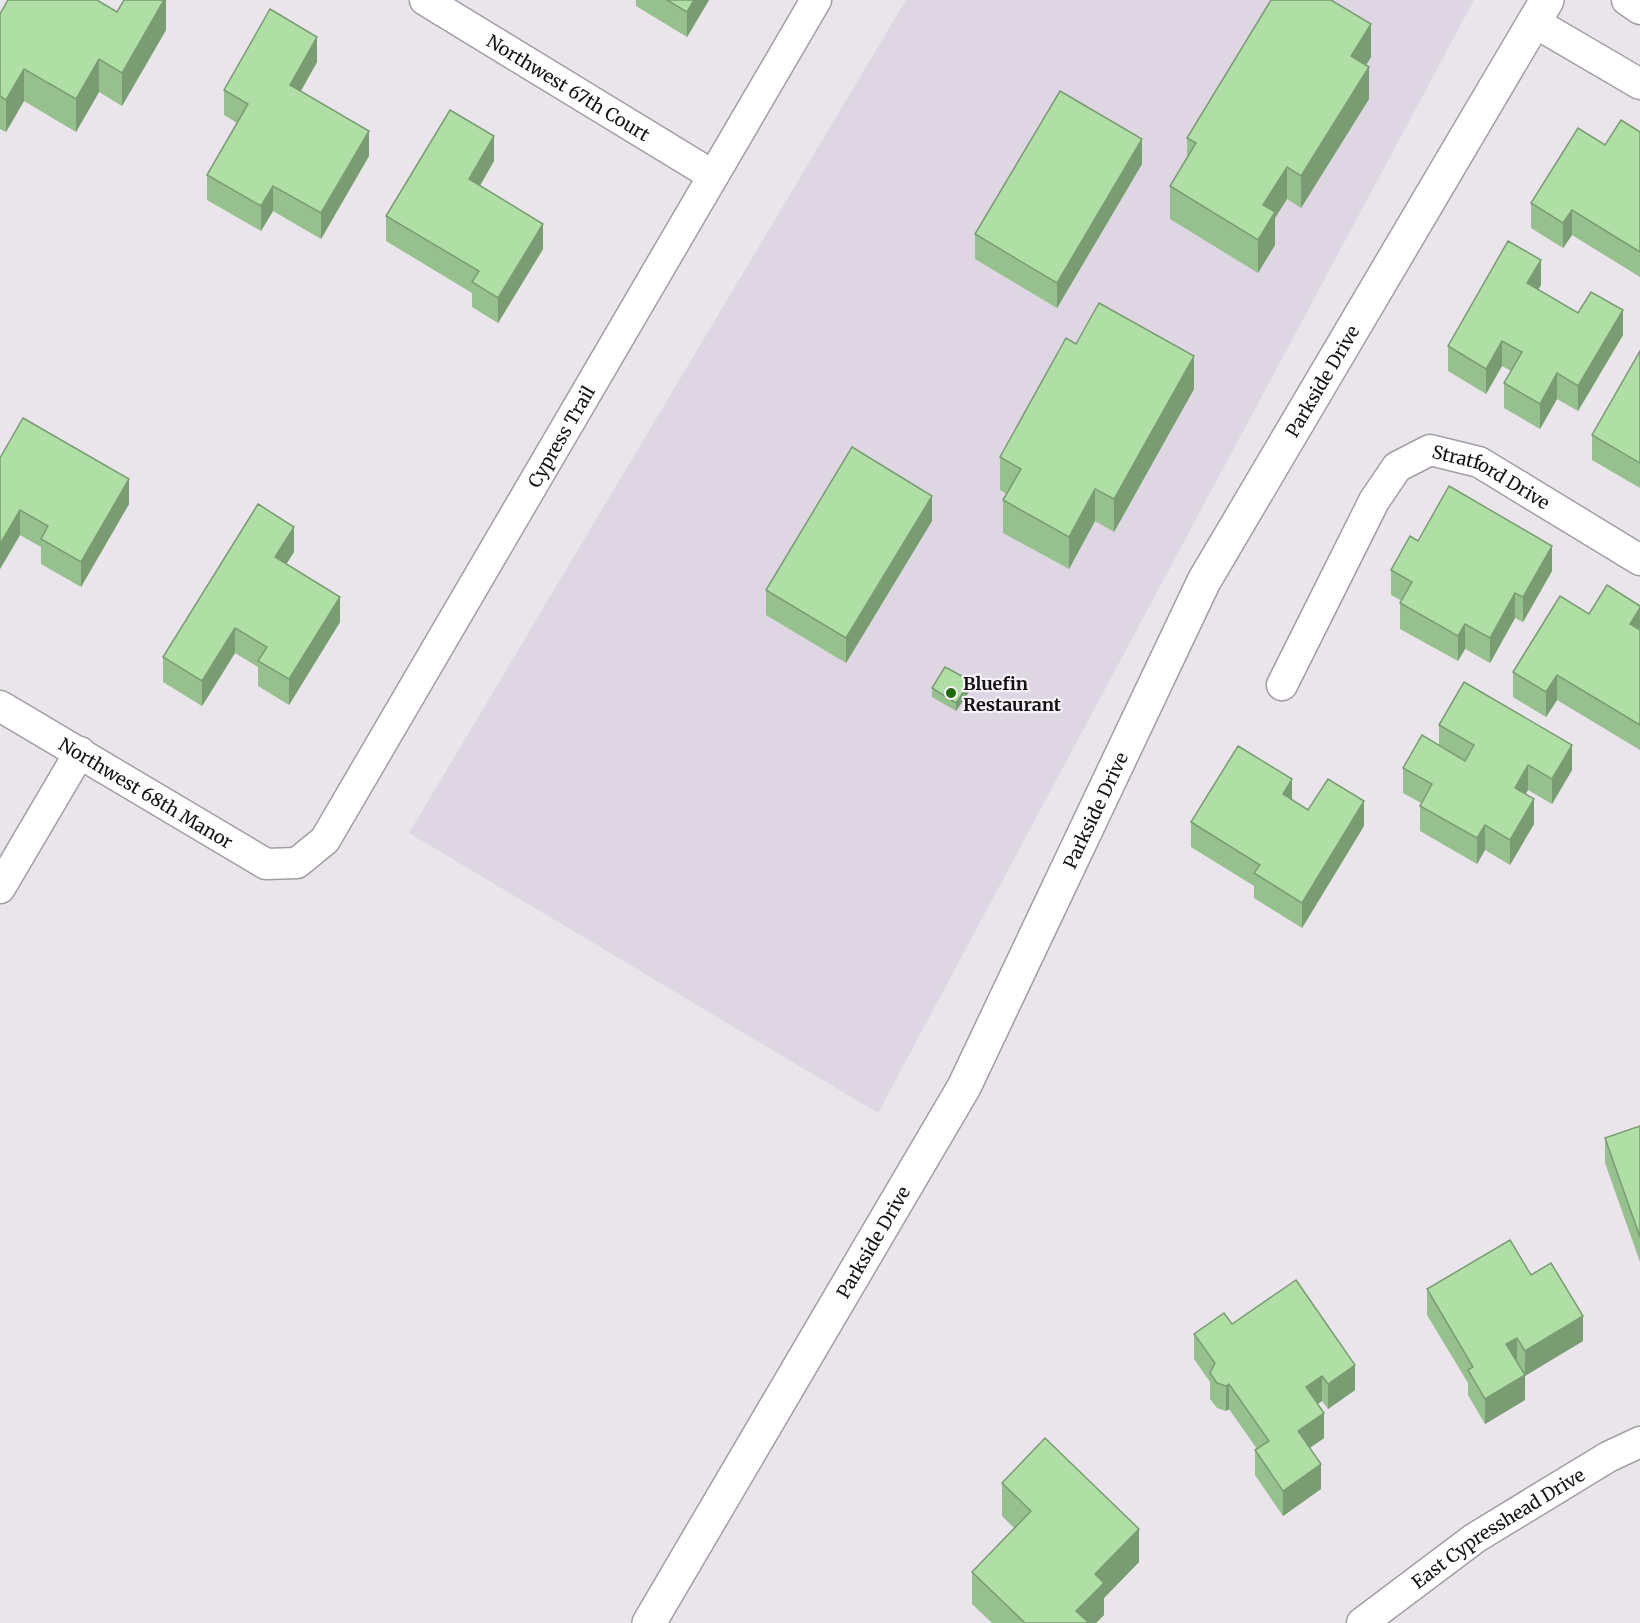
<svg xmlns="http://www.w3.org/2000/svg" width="1640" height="1623" font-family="Merriweather,serif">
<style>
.built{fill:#ded6e2}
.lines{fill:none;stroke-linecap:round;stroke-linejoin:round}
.street-casing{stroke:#a29ea4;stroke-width:33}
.secondary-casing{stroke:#a29ea4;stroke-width:36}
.street{stroke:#fff;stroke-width:30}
.secondary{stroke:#fff;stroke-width:33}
.wall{fill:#96c08d}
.shaded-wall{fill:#7a9c73}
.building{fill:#afdfa4;stroke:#7a9c73;stroke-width:1.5}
.poi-dot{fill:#1f6906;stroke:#f6f2f8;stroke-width:2}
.labels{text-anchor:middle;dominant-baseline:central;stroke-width:4.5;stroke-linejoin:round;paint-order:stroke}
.street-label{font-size:18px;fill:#121113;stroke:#f6f2f8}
.poi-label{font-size:18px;font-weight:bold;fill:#121113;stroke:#f6f2f8;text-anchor:start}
</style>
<rect width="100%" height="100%" fill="#e9e5eb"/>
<polygon class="built" points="906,0 1474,0 878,1113 409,833"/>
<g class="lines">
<g class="street-casing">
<g id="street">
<path id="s1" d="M425 0 712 175"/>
<polyline points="1627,0 1640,9"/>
<polyline points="1534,22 1640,84"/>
<path id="s2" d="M1282 685 1374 501 1397 467 1430 450 1479 462 1640 560"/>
<path id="s3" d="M0 706 266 864 297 863 325 840 816 0"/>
<polyline points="0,888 80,752"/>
<path id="s4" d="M1362 1623 1475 1538 1608 1457 1640 1442"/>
</g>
</g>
<g class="secondary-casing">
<g id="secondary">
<path id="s5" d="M649 1623 964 1087 1204 581 1547 0"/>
</g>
</g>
<use href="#street" class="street"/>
<use href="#secondary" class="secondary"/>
</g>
<g class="wall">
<polygon points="166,0 166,30 122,106 99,92 76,132 24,101 6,132 0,129 0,14 117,12"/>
<polygon points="636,0 709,0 687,37 636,6"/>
<polygon points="1371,57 1366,65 1369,99 1301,208 1287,199 1275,218 1275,245 1258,273 1170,219 1170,186 1187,159 1187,138"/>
<polygon points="317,62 301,91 369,156 321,239 273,211 261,231 207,200 207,175 237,123 224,115 224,90"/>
<polygon points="1640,132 1640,277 1572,235 1563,248 1531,228 1531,203 1605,145"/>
<polygon points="494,161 480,186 543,249 498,323 472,307 472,293 386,241 386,216"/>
<polygon points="1142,164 1057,308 975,259 975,234"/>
<polygon points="1541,285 1538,290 1578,313 1623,335 1578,411 1557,399 1540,429 1504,408 1504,383 1511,371 1502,366 1486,394 1448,371 1448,346"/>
<polygon points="1076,344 1194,389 1114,532 1095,521 1069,569 1003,533 1003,500 1007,494 1000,490 1000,457"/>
<polygon points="1640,351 1640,488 1592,460 1592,435"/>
<polygon points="0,458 129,504 81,587 41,564 41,547 20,535 0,569"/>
<polygon points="932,521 846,663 766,615 766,590"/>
<polygon points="1418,541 1552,571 1523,622 1515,618 1490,663 1465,649 1458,661 1400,629 1400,603 1402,601 1391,595 1391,570"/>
<polygon points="294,552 286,564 340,622 289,705 258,686 258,667 235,653 202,706 163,682 163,657"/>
<polygon points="1640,606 1640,750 1557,700 1546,717 1513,697 1513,672 1589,614"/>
<polygon points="932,688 971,689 956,711 932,697"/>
<polygon points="1439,725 1572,770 1552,804 1528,790 1525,794 1534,824 1510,865 1485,850 1477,864 1420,831 1420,806 1421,803 1403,793 1403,768 1439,746"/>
<polygon points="1292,799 1308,810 1364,826 1302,928 1254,898 1254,886 1191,847 1191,822"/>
<polygon points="1640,1126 1640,1262 1605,1163 1605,1138"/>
<polygon points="1531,1275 1583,1341 1525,1375 1525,1400 1485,1424 1468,1395 1468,1383 1427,1315 1427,1289"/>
<polygon points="1232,1324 1355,1390 1328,1409 1322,1401 1317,1404 1324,1438 1310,1448 1321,1489 1283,1516 1255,1475 1255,1450 1257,1449 1229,1409 1226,1411 1217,1408 1210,1399 1210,1382 1194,1359 1194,1334"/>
<polygon points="1002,1483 1139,1562 1104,1598 1104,1615 1096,1623 992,1623 972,1604 972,1572 1014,1528 1002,1516"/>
</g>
<g class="shaded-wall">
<polygon points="164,0 166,0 166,30 122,106 122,73"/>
<polygon points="694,0 709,0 687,37 687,12"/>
<polygon points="1371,24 1371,57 1351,89 1351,56"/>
<polygon points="317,37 317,62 290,110 290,85"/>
<polygon points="99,59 99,92 76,132 76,99"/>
<polygon points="1369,67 1369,99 1301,208 1301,176"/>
<polygon points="24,69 24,101 6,132 6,100"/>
<polygon points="369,131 369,156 321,239 321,213"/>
<polygon points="494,136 494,161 469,204 469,179"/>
<polygon points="1142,139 1142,164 1057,308 1057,283"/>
<polygon points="1287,167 1287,199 1275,218 1275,245 1258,273 1258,240 1263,205"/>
<polygon points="273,186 273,211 261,231 261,206"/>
<polygon points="1572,210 1572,235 1563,248 1563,223"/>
<polygon points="543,224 543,249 498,323 498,298"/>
<polygon points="1541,260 1541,285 1527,308 1527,283"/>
<polygon points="1623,310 1623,335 1578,411 1578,386"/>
<polygon points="1502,341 1502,366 1486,394 1486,369"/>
<polygon points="1194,356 1194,389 1114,532 1114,499"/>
<polygon points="1557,373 1557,399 1540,429 1540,404"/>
<polygon points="129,479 129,504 81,587 81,562"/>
<polygon points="1095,489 1095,521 1069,569 1069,537"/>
<polygon points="932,496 932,521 846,663 846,638"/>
<polygon points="20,510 20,535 0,569 0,544"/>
<polygon points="294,527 294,552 275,582 275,557"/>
<polygon points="1552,546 1552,571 1523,622 1523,597"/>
<polygon points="1515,593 1515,618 1490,663 1490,638"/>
<polygon points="340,597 340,622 289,705 289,679"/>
<polygon points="1640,608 1640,633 1630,624"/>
<polygon points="1465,624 1465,649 1458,661 1458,636"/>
<polygon points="235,628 235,653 202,706 202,681"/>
<polygon points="1557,675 1557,700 1546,717 1546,692"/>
<polygon points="971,681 971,689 956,711 956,703"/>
<polygon points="1572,745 1572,770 1552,804 1552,779"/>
<polygon points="1528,765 1528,790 1515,813 1515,788"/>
<polygon points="1292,779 1292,804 1283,794"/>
<polygon points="1534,799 1534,824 1510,865 1510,840"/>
<polygon points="1364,801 1364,826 1302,928 1302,903"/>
<polygon points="1485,825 1485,850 1477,864 1477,838"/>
<polygon points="1583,1316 1583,1341 1525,1376 1525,1351"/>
<polygon points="1517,1338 1517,1363 1506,1344"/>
<polygon points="1355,1365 1355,1390 1328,1409 1328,1384"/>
<polygon points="1525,1375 1525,1400 1485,1424 1485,1399"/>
<polygon points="1322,1376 1322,1401 1306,1412 1306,1387"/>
<polygon points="1229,1384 1229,1409 1226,1411 1226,1386"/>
<polygon points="1324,1413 1324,1438 1298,1456 1298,1431"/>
<polygon points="1321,1464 1321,1489 1283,1516 1283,1491"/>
<polygon points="1139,1529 1139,1562 1104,1598 1104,1615 1096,1623 1076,1623 1076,1611 1095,1574"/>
</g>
<g class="building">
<polygon points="8,0 97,0 117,12 124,0 164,0 122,73 99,59 76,99 24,69 6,100 0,96 0,14"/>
<polygon points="667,0 694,0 687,12"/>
<polygon points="1271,0 1331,0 1371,24 1351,56 1369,67 1301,176 1287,167 1263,205 1275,212 1258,240 1170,186 1196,143 1187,138"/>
<polygon points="270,9 317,37 290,85 369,131 321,213 273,186 261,206 207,175 248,104 224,90"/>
<polygon points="1060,91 1142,139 1057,283 975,234"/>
<polygon points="450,110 494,136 469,179 543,224 498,298 472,282 479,271 386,216"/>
<polygon points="1621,120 1640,132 1640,252 1572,210 1563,223 1531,203 1578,128 1605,145"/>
<polygon points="1508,241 1541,260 1527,283 1578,313 1591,292 1623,310 1578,386 1557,373 1540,404 1504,383 1522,352 1502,341 1486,369 1448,346"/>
<polygon points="1099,303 1194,356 1114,499 1095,489 1069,537 1003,500 1021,469 1000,457 1066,338 1076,344"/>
<polygon points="1640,351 1640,463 1592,435"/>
<polygon points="23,418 129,479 81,562 41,539 48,526 20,510 0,544 0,458"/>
<polygon points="852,447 932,496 846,638 766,590"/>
<polygon points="1449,486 1552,546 1523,597 1515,593 1490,638 1465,624 1458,636 1400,603 1412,582 1391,570 1410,536 1418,541"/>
<polygon points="258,504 294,527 275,557 340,597 289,679 258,661 267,647 235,628 202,681 163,657"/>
<polygon points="1607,585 1640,606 1640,608 1630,624 1640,630 1640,725 1557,675 1546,692 1513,672 1560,596 1589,614"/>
<polygon points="945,667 971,681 956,703 932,688"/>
<polygon points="1464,682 1572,745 1552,779 1528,765 1515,788 1534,799 1510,840 1485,825 1477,838 1420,806 1432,784 1403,768 1422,735 1465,761 1474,745 1439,725"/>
<polygon points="1238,746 1292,779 1283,794 1308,810 1328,779 1364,801 1302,903 1254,873 1260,865 1191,822"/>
<polygon points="1640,1126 1640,1237 1605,1138"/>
<polygon points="1510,1240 1531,1275 1551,1263 1583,1316 1525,1351 1517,1338 1506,1344 1525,1375 1485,1399 1468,1370 1473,1367 1427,1289"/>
<polygon points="1296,1280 1355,1365 1328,1384 1322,1376 1306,1387 1324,1413 1298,1431 1321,1464 1283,1491 1255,1450 1269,1441 1229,1384 1226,1386 1217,1383 1210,1373 1215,1363 1194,1334 1224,1313 1232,1324"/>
<polygon points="1045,1438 1139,1529 1095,1574 1104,1583 1076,1611 1089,1623 1025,1623 972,1572 1031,1511 1002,1483"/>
</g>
<circle class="poi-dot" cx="951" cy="693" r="6"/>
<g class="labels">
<g class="street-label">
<text stroke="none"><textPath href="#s1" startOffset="168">Northwest 67th Court</textPath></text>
<text stroke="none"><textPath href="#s5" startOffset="1414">Parkside Drive</textPath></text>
<text stroke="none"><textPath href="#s3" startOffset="844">Cypress Trail</textPath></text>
<text stroke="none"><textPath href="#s2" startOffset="351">Stratford Drive</textPath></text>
<text stroke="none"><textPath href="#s3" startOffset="170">Northwest 68th Manor</textPath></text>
<text stroke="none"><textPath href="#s5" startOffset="928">Parkside Drive</textPath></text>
<text stroke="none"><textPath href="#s5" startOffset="442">Parkside Drive</textPath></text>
<text stroke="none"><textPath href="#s4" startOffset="166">East Cypresshead Drive</textPath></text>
</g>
<g class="poi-label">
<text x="963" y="683">Bluefin<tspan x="963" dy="21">Restaurant</tspan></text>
</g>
</g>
</svg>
